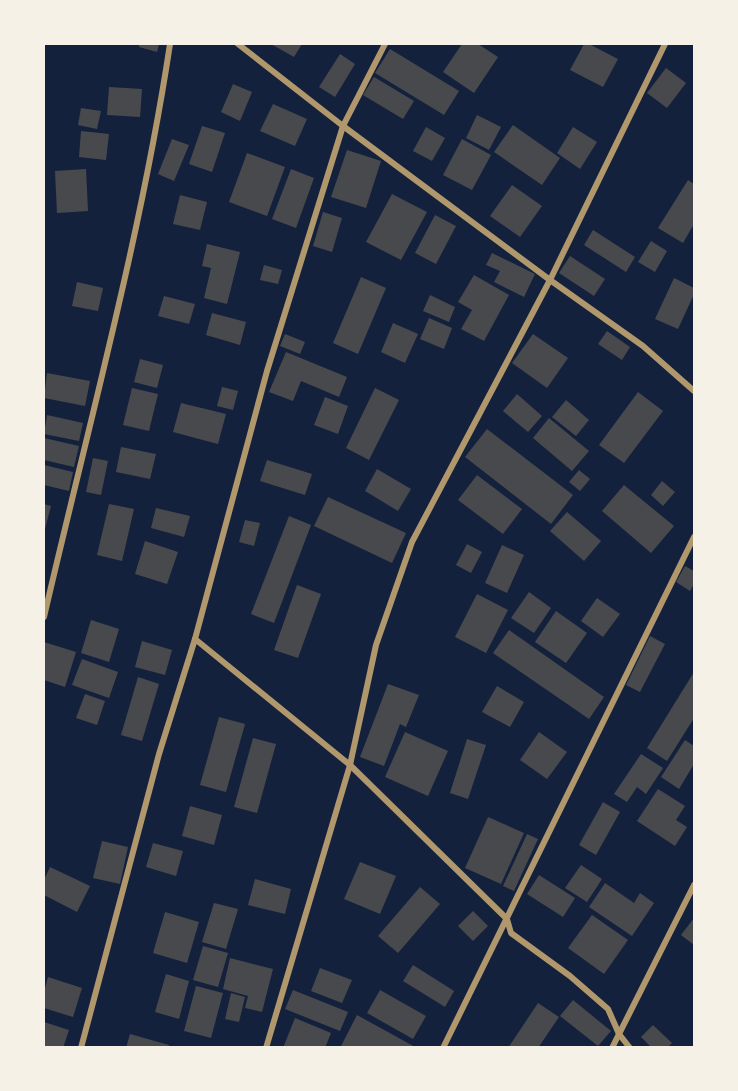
<svg xmlns="http://www.w3.org/2000/svg" width="738" height="1091" font-family="Mulish,sans-serif">
<style>
.building{fill:#48494c}
.lines{fill:none;stroke-linecap:round;stroke-linejoin:round}
.minor{stroke:#b1986c;stroke-width:6}
</style>
<rect width="100%" height="100%" fill="#14213d"/>
<g class="building">
<polygon points="139,44 159,44 157,52 139,47"/>
<polygon points="271,44 302,44 294,57"/>
<polygon points="462,44 478,44 498,57 474,93 443,72"/>
<polygon points="584,44 589,44 618,59 603,87 570,70"/>
<polygon points="390,49 459,91 444,115 375,73"/>
<polygon points="340,54 355,64 335,97 319,87"/>
<polygon points="666,68 686,83 667,108 647,93"/>
<polygon points="374,77 414,101 403,119 363,95"/>
<polygon points="233,84 252,92 240,121 221,112"/>
<polygon points="109,87 142,89 140,117 107,115"/>
<polygon points="273,104 307,119 295,146 260,131"/>
<polygon points="81,108 101,111 97,129 78,125"/>
<polygon points="477,115 501,127 489,150 466,138"/>
<polygon points="513,125 560,158 542,185 494,152"/>
<polygon points="202,126 225,133 212,172 189,164"/>
<polygon points="426,127 445,138 432,161 413,151"/>
<polygon points="573,127 597,142 580,169 557,153"/>
<polygon points="81,131 109,134 106,160 79,157"/>
<polygon points="172,139 189,145 174,181 158,174"/>
<polygon points="462,139 491,155 472,190 443,175"/>
<polygon points="347,150 381,161 366,208 331,197"/>
<polygon points="247,153 285,167 267,216 229,202"/>
<polygon points="86,169 88,211 57,213 55,171"/>
<polygon points="291,169 314,178 296,228 272,219"/>
<polygon points="688,180 694,184 694,224 683,243 658,228"/>
<polygon points="512,185 542,206 520,237 490,216"/>
<polygon points="392,194 427,212 401,260 366,242"/>
<polygon points="180,195 207,202 200,230 173,224"/>
<polygon points="323,212 342,218 332,252 313,246"/>
<polygon points="435,215 456,226 436,264 415,253"/>
<polygon points="593,230 635,257 626,272 584,245"/>
<polygon points="651,241 667,251 655,272 638,262"/>
<polygon points="207,244 240,252 227,304 204,298 211,268 202,266"/>
<polygon points="492,253 535,274 524,297 494,282 500,271 486,265"/>
<polygon points="570,256 605,279 594,296 559,273"/>
<polygon points="264,265 282,270 278,284 260,280"/>
<polygon points="474,275 509,295 484,341 461,329 472,310 458,302"/>
<polygon points="361,277 386,288 358,354 333,343"/>
<polygon points="674,278 694,288 694,294 678,329 655,319"/>
<polygon points="77,282 103,288 98,311 72,306"/>
<polygon points="430,295 455,307 449,322 423,311"/>
<polygon points="164,296 195,304 189,324 158,316"/>
<polygon points="212,313 246,322 240,345 206,335"/>
<polygon points="429,318 452,328 444,349 420,339"/>
<polygon points="393,323 418,334 405,363 381,352"/>
<polygon points="607,331 630,347 622,360 598,344"/>
<polygon points="285,334 305,342 300,354 280,346"/>
<polygon points="533,334 568,358 547,388 512,363"/>
<polygon points="286,352 347,377 339,397 301,381 293,401 269,392"/>
<polygon points="140,359 163,365 157,388 134,382"/>
<polygon points="47,373 90,381 85,406 44,398"/>
<polygon points="222,387 238,391 233,410 217,406"/>
<polygon points="132,388 158,394 149,431 123,425"/>
<polygon points="375,388 399,400 369,460 346,448"/>
<polygon points="638,392 663,411 624,463 599,445"/>
<polygon points="517,394 542,416 528,432 503,411"/>
<polygon points="325,397 348,406 338,434 314,425"/>
<polygon points="566,400 589,420 576,436 552,417"/>
<polygon points="181,403 226,414 218,444 173,432"/>
<polygon points="47,415 83,423 79,441 44,434"/>
<polygon points="549,418 589,451 572,471 533,438"/>
<polygon points="487,429 573,495 551,524 465,457"/>
<polygon points="44,438 79,446 74,467 44,460"/>
<polygon points="121,447 156,454 150,479 116,472"/>
<polygon points="93,458 108,461 101,495 86,492"/>
<polygon points="267,460 312,474 305,495 260,481"/>
<polygon points="44,465 73,472 69,491 44,485"/>
<polygon points="377,469 411,489 398,511 365,491"/>
<polygon points="579,470 590,479 580,491 569,482"/>
<polygon points="477,475 522,509 503,534 458,500"/>
<polygon points="662,481 675,492 663,506 651,495"/>
<polygon points="624,485 674,526 651,553 602,511"/>
<polygon points="328,497 406,533 392,563 314,526"/>
<polygon points="44,504 51,506 45,529 44,529"/>
<polygon points="109,504 134,509 122,561 97,555"/>
<polygon points="156,508 190,516 184,537 151,528"/>
<polygon points="567,512 601,541 584,561 550,531"/>
<polygon points="289,516 311,525 274,623 251,614"/>
<polygon points="245,520 260,523 254,546 239,542"/>
<polygon points="145,541 178,552 167,584 135,574"/>
<polygon points="467,544 482,552 471,573 456,565"/>
<polygon points="502,545 524,555 507,593 485,583"/>
<polygon points="685,566 694,571 694,584 690,591 676,582"/>
<polygon points="297,585 321,594 298,658 274,650"/>
<polygon points="529,592 551,608 534,633 511,618"/>
<polygon points="477,594 508,610 486,653 455,637"/>
<polygon points="597,598 620,614 603,637 581,621"/>
<polygon points="556,611 587,633 566,663 535,642"/>
<polygon points="91,620 119,629 109,662 81,653"/>
<polygon points="509,630 604,697 589,719 493,653"/>
<polygon points="650,636 665,644 640,692 626,685"/>
<polygon points="142,641 172,650 165,675 135,667"/>
<polygon points="44,642 76,652 65,687 44,680"/>
<polygon points="82,659 118,672 109,698 72,685"/>
<polygon points="694,672 694,718 667,761 647,748"/>
<polygon points="138,677 159,684 142,741 121,735"/>
<polygon points="388,684 419,695 406,727 400,724 384,766 360,757"/>
<polygon points="497,686 524,702 510,727 482,712"/>
<polygon points="85,694 105,701 97,725 76,718"/>
<polygon points="219,717 245,724 226,792 200,785"/>
<polygon points="405,732 448,751 428,796 385,777"/>
<polygon points="539,732 567,752 547,779 520,760"/>
<polygon points="253,738 276,744 257,813 234,807"/>
<polygon points="467,739 486,745 468,799 450,793"/>
<polygon points="685,740 694,746 694,764 679,789 661,777"/>
<polygon points="641,754 663,768 646,794 637,787 627,802 614,794"/>
<polygon points="658,789 685,806 676,820 687,827 675,846 637,821"/>
<polygon points="603,802 620,812 596,855 579,845"/>
<polygon points="190,806 222,815 214,845 182,836"/>
<polygon points="488,817 524,833 501,884 465,868"/>
<polygon points="527,834 538,839 514,891 503,886"/>
<polygon points="102,841 128,847 120,884 93,878"/>
<polygon points="153,843 183,851 176,876 146,867"/>
<polygon points="360,862 396,876 380,914 344,899"/>
<polygon points="581,865 602,879 587,902 565,888"/>
<polygon points="50,867 90,886 77,912 44,895 44,880"/>
<polygon points="539,875 575,898 563,917 527,894"/>
<polygon points="255,879 291,889 285,914 248,905"/>
<polygon points="605,883 634,903 640,893 654,903 632,936 589,907"/>
<polygon points="420,887 440,904 398,953 378,936"/>
<polygon points="214,903 238,909 226,949 202,942"/>
<polygon points="473,911 488,926 473,941 458,926"/>
<polygon points="165,912 199,922 187,963 153,953"/>
<polygon points="592,915 628,940 604,974 568,948"/>
<polygon points="694,918 694,945 681,935"/>
<polygon points="203,946 228,953 218,987 193,980"/>
<polygon points="230,958 273,969 262,1012 245,1008 248,996 223,989"/>
<polygon points="413,965 454,991 445,1007 403,981"/>
<polygon points="320,968 352,980 342,1003 311,991"/>
<polygon points="166,974 189,981 179,1019 155,1012"/>
<polygon points="48,977 82,988 73,1017 44,1008 44,992"/>
<polygon points="196,986 223,993 211,1038 184,1031"/>
<polygon points="293,990 348,1012 340,1031 285,1009"/>
<polygon points="380,990 426,1016 413,1039 367,1013"/>
<polygon points="231,993 245,997 239,1022 225,1019"/>
<polygon points="573,1000 611,1031 598,1046 560,1016"/>
<polygon points="538,1003 559,1017 538,1048 508,1048"/>
<polygon points="357,1015 417,1048 340,1048"/>
<polygon points="295,1018 331,1033 325,1048 283,1048"/>
<polygon points="44,1022 69,1030 63,1048 44,1048"/>
<polygon points="653,1025 672,1043 667,1048 652,1048 641,1037"/>
<polygon points="130,1034 169,1045 168,1048 126,1048"/>
</g>
<g class="lines">
<g class="minor">
<polyline points="238,44 343,126 550,280 643,346 694,391"/>
<path d="M44 617C88 427 141 236 170 44"/>
<polyline points="195,639 350,765 507,919 511,933 570,976 608,1009 619,1034 630,1048"/>
<polyline points="81,1048 159,754 195,639 267,371 343,126 385,44"/>
<polyline points="266,1048 350,765 376,645 412,542 550,280 665,44"/>
<polyline points="443,1048 694,537"/>
<polyline points="612,1048 694,885"/>
</g>
</g>
<rect width="738" height="1091" fill="none" stroke="#f6f1e7" stroke-width="90"/>
</svg>
